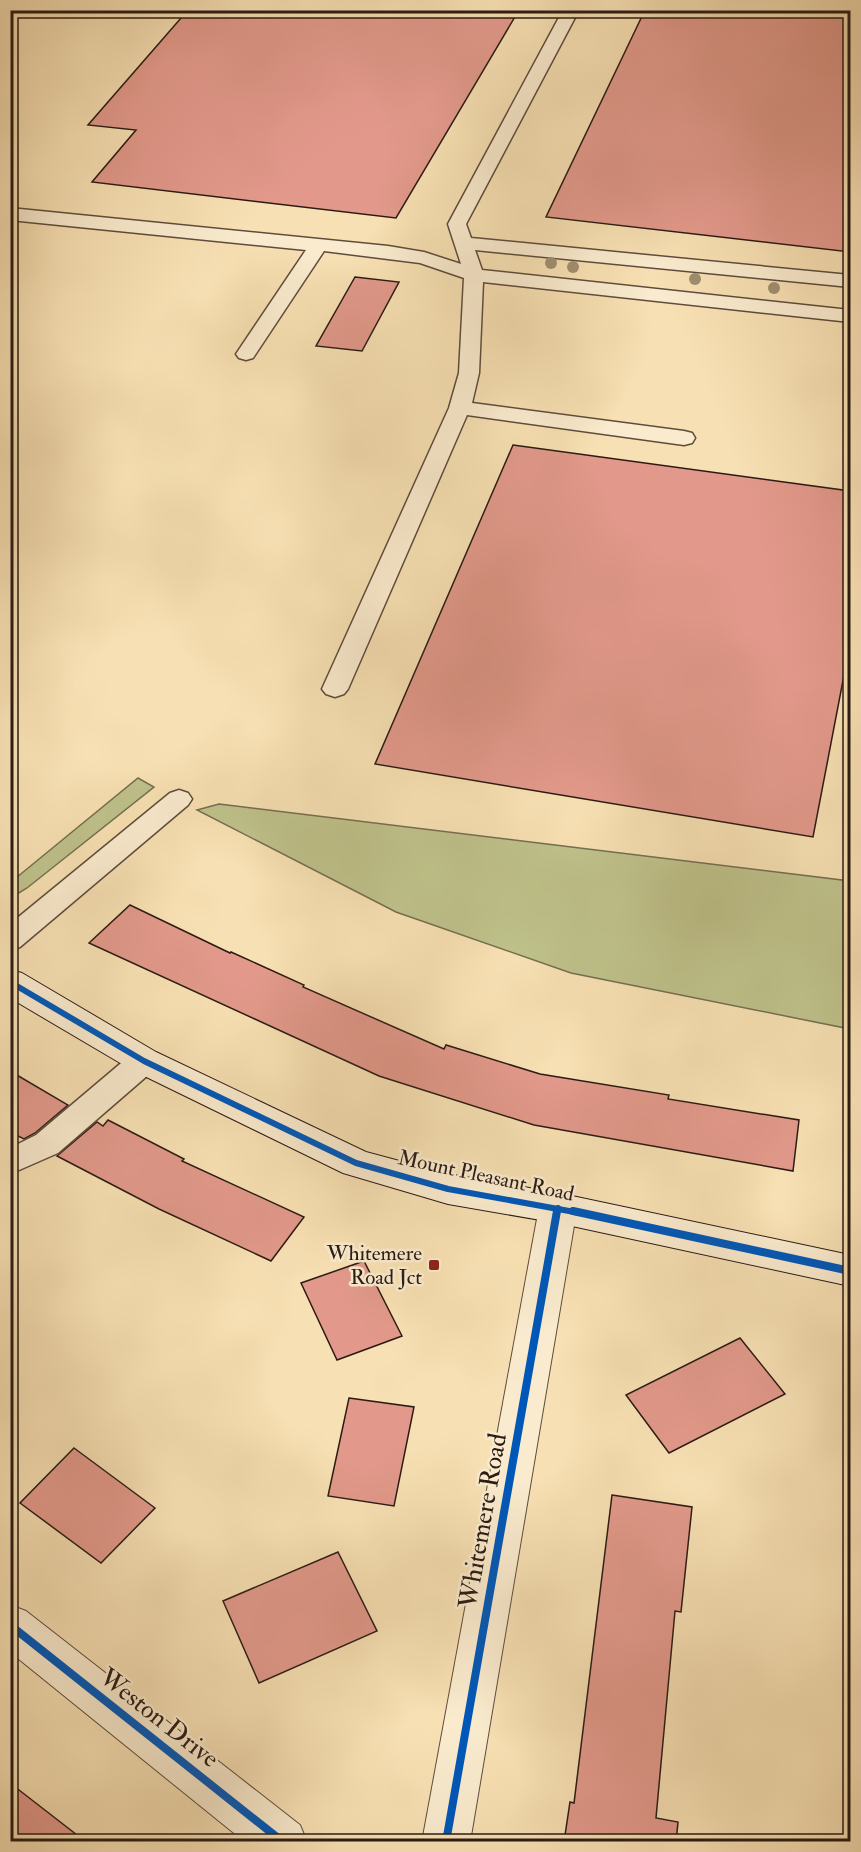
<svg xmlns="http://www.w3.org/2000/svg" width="861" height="1852" font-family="'IM FELL Double Pica',serif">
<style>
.green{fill:#bfc28b;stroke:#756e50;stroke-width:1.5}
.building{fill:#e2998b;stroke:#2b1b14;stroke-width:1.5}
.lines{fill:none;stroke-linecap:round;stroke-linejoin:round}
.lane-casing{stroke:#5e4c3c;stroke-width:3}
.street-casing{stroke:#5e4c3c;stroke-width:2}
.secondary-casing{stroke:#2b1b14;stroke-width:2}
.lane{fill:#faebce;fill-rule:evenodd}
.street{fill:#faebce;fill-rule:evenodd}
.secondary{fill:#faebce;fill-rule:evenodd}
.cycleway-far1-casing{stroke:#faebce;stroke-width:10}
.cycleway-casing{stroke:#faebce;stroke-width:11}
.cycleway-far1{stroke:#0057b8;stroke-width:6}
.cycleway{stroke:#0057b8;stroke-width:8}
.tree{fill:#9f8f6f}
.poi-dot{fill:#8f2418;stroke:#faebce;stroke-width:2}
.labels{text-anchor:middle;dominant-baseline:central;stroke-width:5;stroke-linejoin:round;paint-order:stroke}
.street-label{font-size:21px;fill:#2b1b14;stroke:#faebce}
.poi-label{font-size:21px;fill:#2b1b14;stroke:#faebce;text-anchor:end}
.near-street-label{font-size:26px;fill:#2b1b14;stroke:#faebce}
</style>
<rect width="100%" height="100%" fill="#f7e0b3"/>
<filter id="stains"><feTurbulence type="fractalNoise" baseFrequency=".00333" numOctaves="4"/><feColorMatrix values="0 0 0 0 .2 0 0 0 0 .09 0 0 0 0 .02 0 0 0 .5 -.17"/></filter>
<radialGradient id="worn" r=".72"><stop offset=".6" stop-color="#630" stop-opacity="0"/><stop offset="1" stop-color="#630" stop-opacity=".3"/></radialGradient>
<g class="green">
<polygon points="138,778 154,787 27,888 11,898 11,882"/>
<polygon points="219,804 850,881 850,1029 571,973 396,912 197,810"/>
</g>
<g class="building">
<polygon points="188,10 519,10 396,218 92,182 136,130 88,125"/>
<polygon points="645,10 850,10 850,252 546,217"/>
<polygon points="355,277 399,282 362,351 316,346"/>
<polygon points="513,445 850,491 850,644 813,837 375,764"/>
<polygon points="130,905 230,953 231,952 304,985 303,987 444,1049 446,1045 540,1074 669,1095 668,1099 799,1120 793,1171 534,1125 379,1076 89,943"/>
<polygon points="10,1071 68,1105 35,1133 24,1139 10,1132"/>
<polygon points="108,1120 184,1159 182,1161 304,1217 271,1261 159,1209 57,1156 97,1122 103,1126"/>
<polygon points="364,1261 402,1336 337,1360 301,1283"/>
<polygon points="740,1338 785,1394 669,1453 626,1395"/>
<polygon points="349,1398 414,1407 394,1506 328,1496"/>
<polygon points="74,1448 155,1508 101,1563 20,1503"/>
<polygon points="612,1495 692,1507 681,1612 675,1611 656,1818 678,1822 676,1842 564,1842 570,1802 574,1803"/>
<polygon points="338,1552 377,1631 259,1683 223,1601"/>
<polygon points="10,1783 86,1842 10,1842"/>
</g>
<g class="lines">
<g class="lane-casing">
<g id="lane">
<polygon points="563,10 579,10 466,224 471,238 850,275 850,287 475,250 482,270 850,310 850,322 483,282 479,373 472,403 684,431 692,433 695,438 692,443 684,445 467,415 348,689 344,694 335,697 326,694 322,689 449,408 459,373 464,278 420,263 324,251 253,358 246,360 239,358 236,354 306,250 10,220 10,208 388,246 424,252 461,264 448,224"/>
<polygon points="179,790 188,793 192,799 188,805 20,947 10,950 10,924 170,793"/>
<polygon points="144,1050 155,1053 159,1061 155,1069 58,1153 10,1174 10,1148 36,1135 133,1053"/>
</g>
</g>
<g class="street-casing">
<g id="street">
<polygon points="558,1193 571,1198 577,1208 470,1842 422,1842 539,1208 545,1198"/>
<polygon points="10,1605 26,1611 300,1825 307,1842 245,1842 10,1652"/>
</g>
</g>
<g class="secondary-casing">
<polygon id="secondary" points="10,970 22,973 156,1052 366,1152 448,1174 558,1193 850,1255 850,1286 558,1223 448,1204 343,1173 132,1070 10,998"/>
</g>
<use href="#lane" class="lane"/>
<use href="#street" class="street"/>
<use href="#secondary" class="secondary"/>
<g class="cycleway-far1-casing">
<g id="cycleway-far1">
<polyline points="10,982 144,1061 356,1163 448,1189 580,1213"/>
<polyline points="557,1213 558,1208"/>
</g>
</g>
<g class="cycleway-casing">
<g id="cycleway">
<polyline points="573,1211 850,1271"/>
<polyline points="10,1625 283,1842"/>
<polyline points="446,1842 557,1211"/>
</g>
</g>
<use href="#cycleway-far1" class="cycleway-far1"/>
<use href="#cycleway" class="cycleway"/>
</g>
<g class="tree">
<circle cx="551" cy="263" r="6"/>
<circle cx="573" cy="267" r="6"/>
<circle cx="695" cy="279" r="6"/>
<circle cx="774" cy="288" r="6"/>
</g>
<rect class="poi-dot" x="428" y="1259" width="12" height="12" rx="3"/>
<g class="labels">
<g class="street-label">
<text transform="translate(486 1176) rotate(12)">Mount Pleasant Road</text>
</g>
<g class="poi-label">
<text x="422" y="1253">Whitemere<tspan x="422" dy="24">Road Jct</tspan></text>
</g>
<g class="near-street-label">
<text transform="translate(483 1521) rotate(-80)">Whitemere Road</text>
<text transform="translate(159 1718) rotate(38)">Weston Drive</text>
</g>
</g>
<rect width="861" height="1852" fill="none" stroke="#f7e0b3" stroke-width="36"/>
<rect x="12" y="12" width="837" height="1828" fill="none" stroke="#2b1b14" stroke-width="3"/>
<rect x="18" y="18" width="825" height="1816" fill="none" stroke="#2b1b14" stroke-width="1.5"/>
<rect width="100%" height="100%" filter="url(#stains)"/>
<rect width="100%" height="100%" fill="url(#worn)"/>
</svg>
